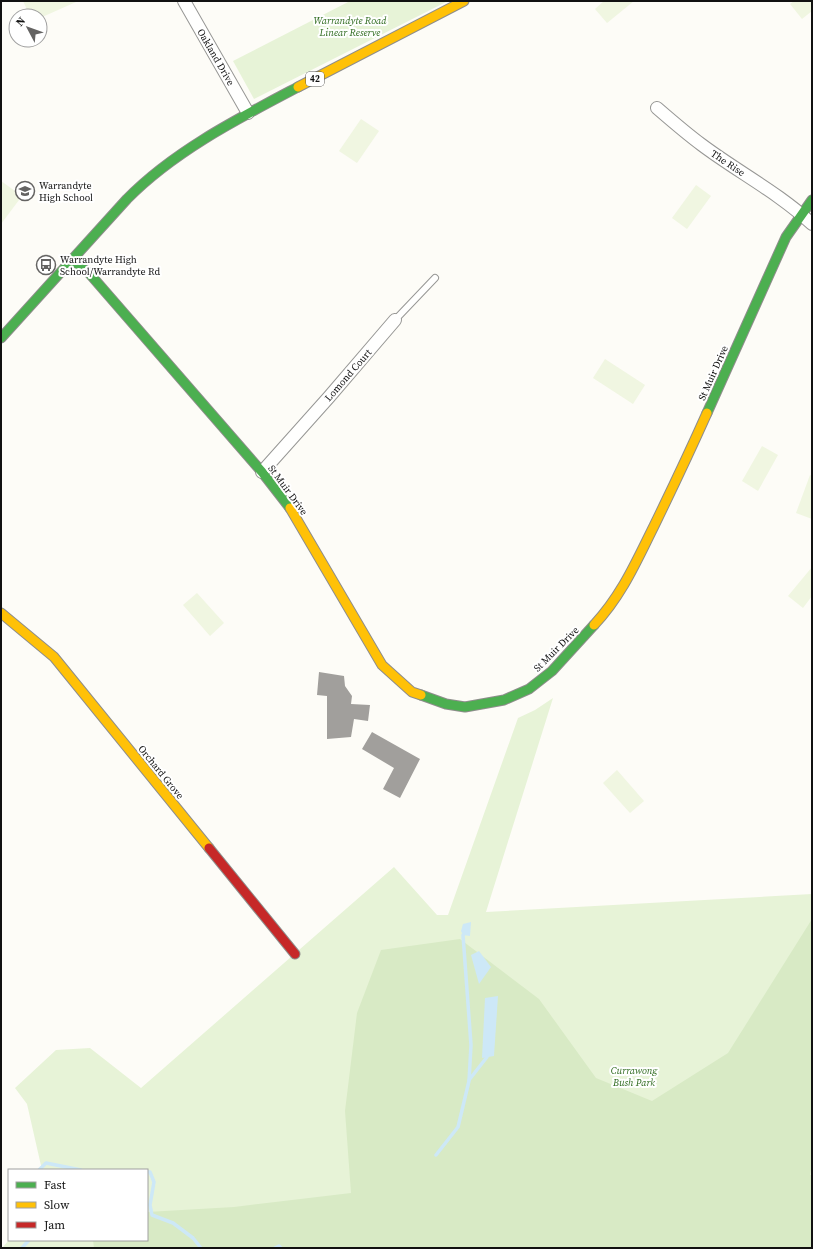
<svg xmlns="http://www.w3.org/2000/svg" width="813" height="1249" font-family="'Source Serif 4',serif">
<style>
.green{fill:#e7f3d7}
.forest{fill:#d8eac5}
.pitch{fill:#f0f6e1}
.water{fill:#cde8f7}
.lines{fill:none;stroke-linecap:round;stroke-linejoin:round}
.stream{stroke:#cde8f7;stroke-width:3.5}
.building{fill:#a19f9c}
.lane-casing{stroke:#979795;stroke-width:8}
.street-casing{stroke:#979795;stroke-width:14}
.fast-casing{stroke:#8e8d8b;stroke-width:11}
.slow-casing{stroke:#8e8d8b;stroke-width:11}
.jam-casing{stroke:#8e8d8b;stroke-width:11}
.lane{stroke:#fffffe;stroke-width:6}
.street{stroke:#fffffe;stroke-width:12}
.fast{stroke:#4caf50;stroke-width:9}
.slow{stroke:#ffc107;stroke-width:9}
.jam{stroke:#c62828;stroke-width:9}
.labels{text-anchor:middle;dominant-baseline:central;stroke-width:4;stroke-linejoin:round;paint-order:stroke}
.shield{fill:#fff;stroke:#585858;stroke-width:1}
.shield-label{font-size:9px;font-weight:bold;fill:#111}
.park-label{font-size:10px;font-style:italic;fill:#2f6b1f;stroke:#fff}
.street-label{font-size:10px;fill:#111;stroke:#fff}
.poi-label{font-size:10px;fill:#111;stroke:#fff;text-anchor:start}
</style>
<rect width="100%" height="100%" fill="#fdfcf7"/>
<g class="green">
<polygon points="350,1 448,1 254,99 233,61"/>
<polygon points="553,698 486,912 812,894 812,1248 2,1248 9,1240 147,1240 147,1170 42,1170 27,1104 15,1088 56,1050 90,1048 141,1088 394,867 437,915 448,915 518,718 535,710"/>
</g>
<polygon class="forest" points="812,919 812,1165 810,1175 812,1175 812,1248 94,1248 93,1240 147,1240 147,1212 234,1207 351,1193 345,1111 357,1013 381,950 460,939 539,999 596,1078 652,1101 728,1053"/>
<g class="pitch">
<polygon points="23,1 75,1 76,2 40,18 40,16 30,16"/>
<polygon points="604,1 634,1 607,23 595,9"/>
<polygon points="794,1 812,1 812,11 802,19 790,4"/>
<polygon points="361,119 379,131 357,163 339,151"/>
<polygon points="1,181 22,196 1,224"/>
<polygon points="696,185 711,196 687,229 672,218"/>
<polygon points="605,359 645,385 633,404 593,378"/>
<polygon points="762,446 778,455 758,491 742,481"/>
<polygon points="810,475 812,476 812,519 796,513"/>
<polygon points="812,567 812,596 803,608 788,596"/>
<polygon points="197,593 224,623 210,636 183,605"/>
<polygon points="617,770 644,801 630,813 603,783"/>
</g>
<g class="water">
<polygon points="471,922 470,936 463,935 461,931 463,924"/>
<polygon points="479,951 491,967 479,984 471,955"/>
<polygon points="498,996 494,1056 482,1058 485,998"/>
</g>
<g class="lines">
<g class="stream">
<polyline points="469,1080 487,1057"/>
<polyline points="436,1155 458,1127 469,1081 471,1045 463,935"/>
<polyline points="39,1170 46,1163 81,1170"/>
<polyline points="147,1172 150,1172 154,1182 150,1205 152,1215 173,1223 193,1238 201,1248"/>
<polyline points="22,1248 29,1240"/>
<polyline points="275,1248 279,1246 281,1248"/>
</g>
</g>
<g class="building">
<polygon points="319,672 344,676 345,686 352,696 351,704 370,705 368,721 354,719 351,737 327,739 327,696 317,695"/>
<polygon points="372,732 420,759 400,798 383,789 394,768 362,749"/>
</g>
<g class="lines">
<g class="lane-casing">
<polyline id="lane" points="395,320 435,278"/>
</g>
<g class="street-casing">
<g id="street">
<polyline points="184,1 248,113"/>
<path d="M657 108C672 121 687 134 702 145 738 172 779 193 812 224"/>
<polyline points="262,472 329,397 395,320"/>
</g>
</g>
<g class="fast-casing">
<g id="fast">
<polyline points="72,260 89,273 262,472 290,508"/>
<path d="M1 338 127 199C174 151 239 118 298 87"/>
<polyline points="707,413 786,237 812,200"/>
<polyline points="421,695 446,704 465,707 504,700 529,689 552,671 594,625"/>
</g>
</g>
<g class="slow-casing">
<g id="slow">
<polyline points="298,87 464,1"/>
<polyline points="290,508 382,665 412,692 421,695"/>
<polyline points="1,613 54,657 209,848"/>
<path d="M594 625C622 595 636 562 654 526 672 489 690 451 707 413"/>
</g>
</g>
<g class="jam-casing">
<polyline id="jam" points="209,848 295,954"/>
</g>
<use href="#lane" class="lane"/>
<use href="#street" class="street"/>
<use href="#fast" class="fast"/>
<use href="#slow" class="slow"/>
<use href="#jam" class="jam"/>
</g>
<defs>
<g id="school-ring" transform="scale(1)"><circle r="9.5" fill="#fff" stroke="#646362" stroke-width="1.5"/><path d="M0-5L7-2L0 1L-7-2ZM-4 1L0 2.5L4 1V4Q0 6-4 4Z" fill="#646362"/></g>
<g id="bus-ring" transform="scale(1)"><circle r="9.5" fill="#fff" stroke="#646362" stroke-width="1.5"/><path d="M-5-6H5V4H4V6H2V4H-2V6H-4V4H-5ZM-3.5-4V0h7V-4ZM-3.5 1.2v1.5H-2V1.2ZM2 1.2v1.5H3.5V1.2Z" fill="#646362"/></g>
</defs>
<g fill-rule="evenodd">
<use href="#school-ring" x="25" y="191"/>
<use href="#bus-ring" x="46" y="265"/>
</g>
<g class="labels">
<rect class="shield" x="306" y="72" width="18" height="14" rx="3"/>
<g class="shield-label">
<text x="315" y="79">42</text>
</g>
<g class="park-label">
<text x="350" y="20">Warrandyte Road<tspan x="350" dy="12">Linear Reserve</tspan></text>
<text x="634" y="1070">Currawong<tspan x="634" dy="12">Bush Park</tspan></text>
</g>
<g class="street-label">
<text transform="translate(216 57) rotate(60)">Oakland Drive</text>
<text transform="translate(728 163) rotate(34)">The Rise</text>
<text transform="translate(713 373) rotate(-66)">St Muir Drive</text>
<text transform="translate(348 375) rotate(-49)">Lomond Court</text>
<text transform="translate(288 490) rotate(54)">St Muir Drive</text>
<text transform="translate(556 649) rotate(-45)">St Muir Drive</text>
<text transform="translate(161 772) rotate(51)">Orchard Grove</text>
</g>
<g class="poi-label">
<text x="39" y="185">Warrandyte<tspan x="39" dy="12">High School</tspan></text>
<text x="60" y="259">Warrandyte High<tspan x="60" dy="12">School/Warrandyte Rd</tspan></text>
</g>
</g>
<rect width="813" height="1249" fill="none" stroke="#111111" stroke-width="4"/>
<rect x="8" y="1169" width="140" height="72" fill="#ffffff" stroke="#a0a0a0"/>
<rect x="16" y="1182" width="20" height="6" fill="#4caf50" stroke="#a0a0a0"/>
<text x="44" y="1189" font-size="12" fill="#111111">Fast</text>
<rect x="16" y="1202" width="20" height="6" fill="#ffc107" stroke="#a0a0a0"/>
<text x="44" y="1209" font-size="12" fill="#111111">Slow</text>
<rect x="16" y="1222" width="20" height="6" fill="#c62828" stroke="#a0a0a0"/>
<text x="44" y="1229" font-size="12" fill="#111111">Jam</text>
<g transform="translate(28 28) rotate(311)"><circle r="19" fill="#ffffff" stroke="#a0a0a0"/>
<path d="M0-3L7 15L0 10L-7 15Z" fill="#646362"/>
<text y="-6" font-size="11" font-weight="bold" text-anchor="middle" fill="#111111">N</text>
</g>
</svg>
